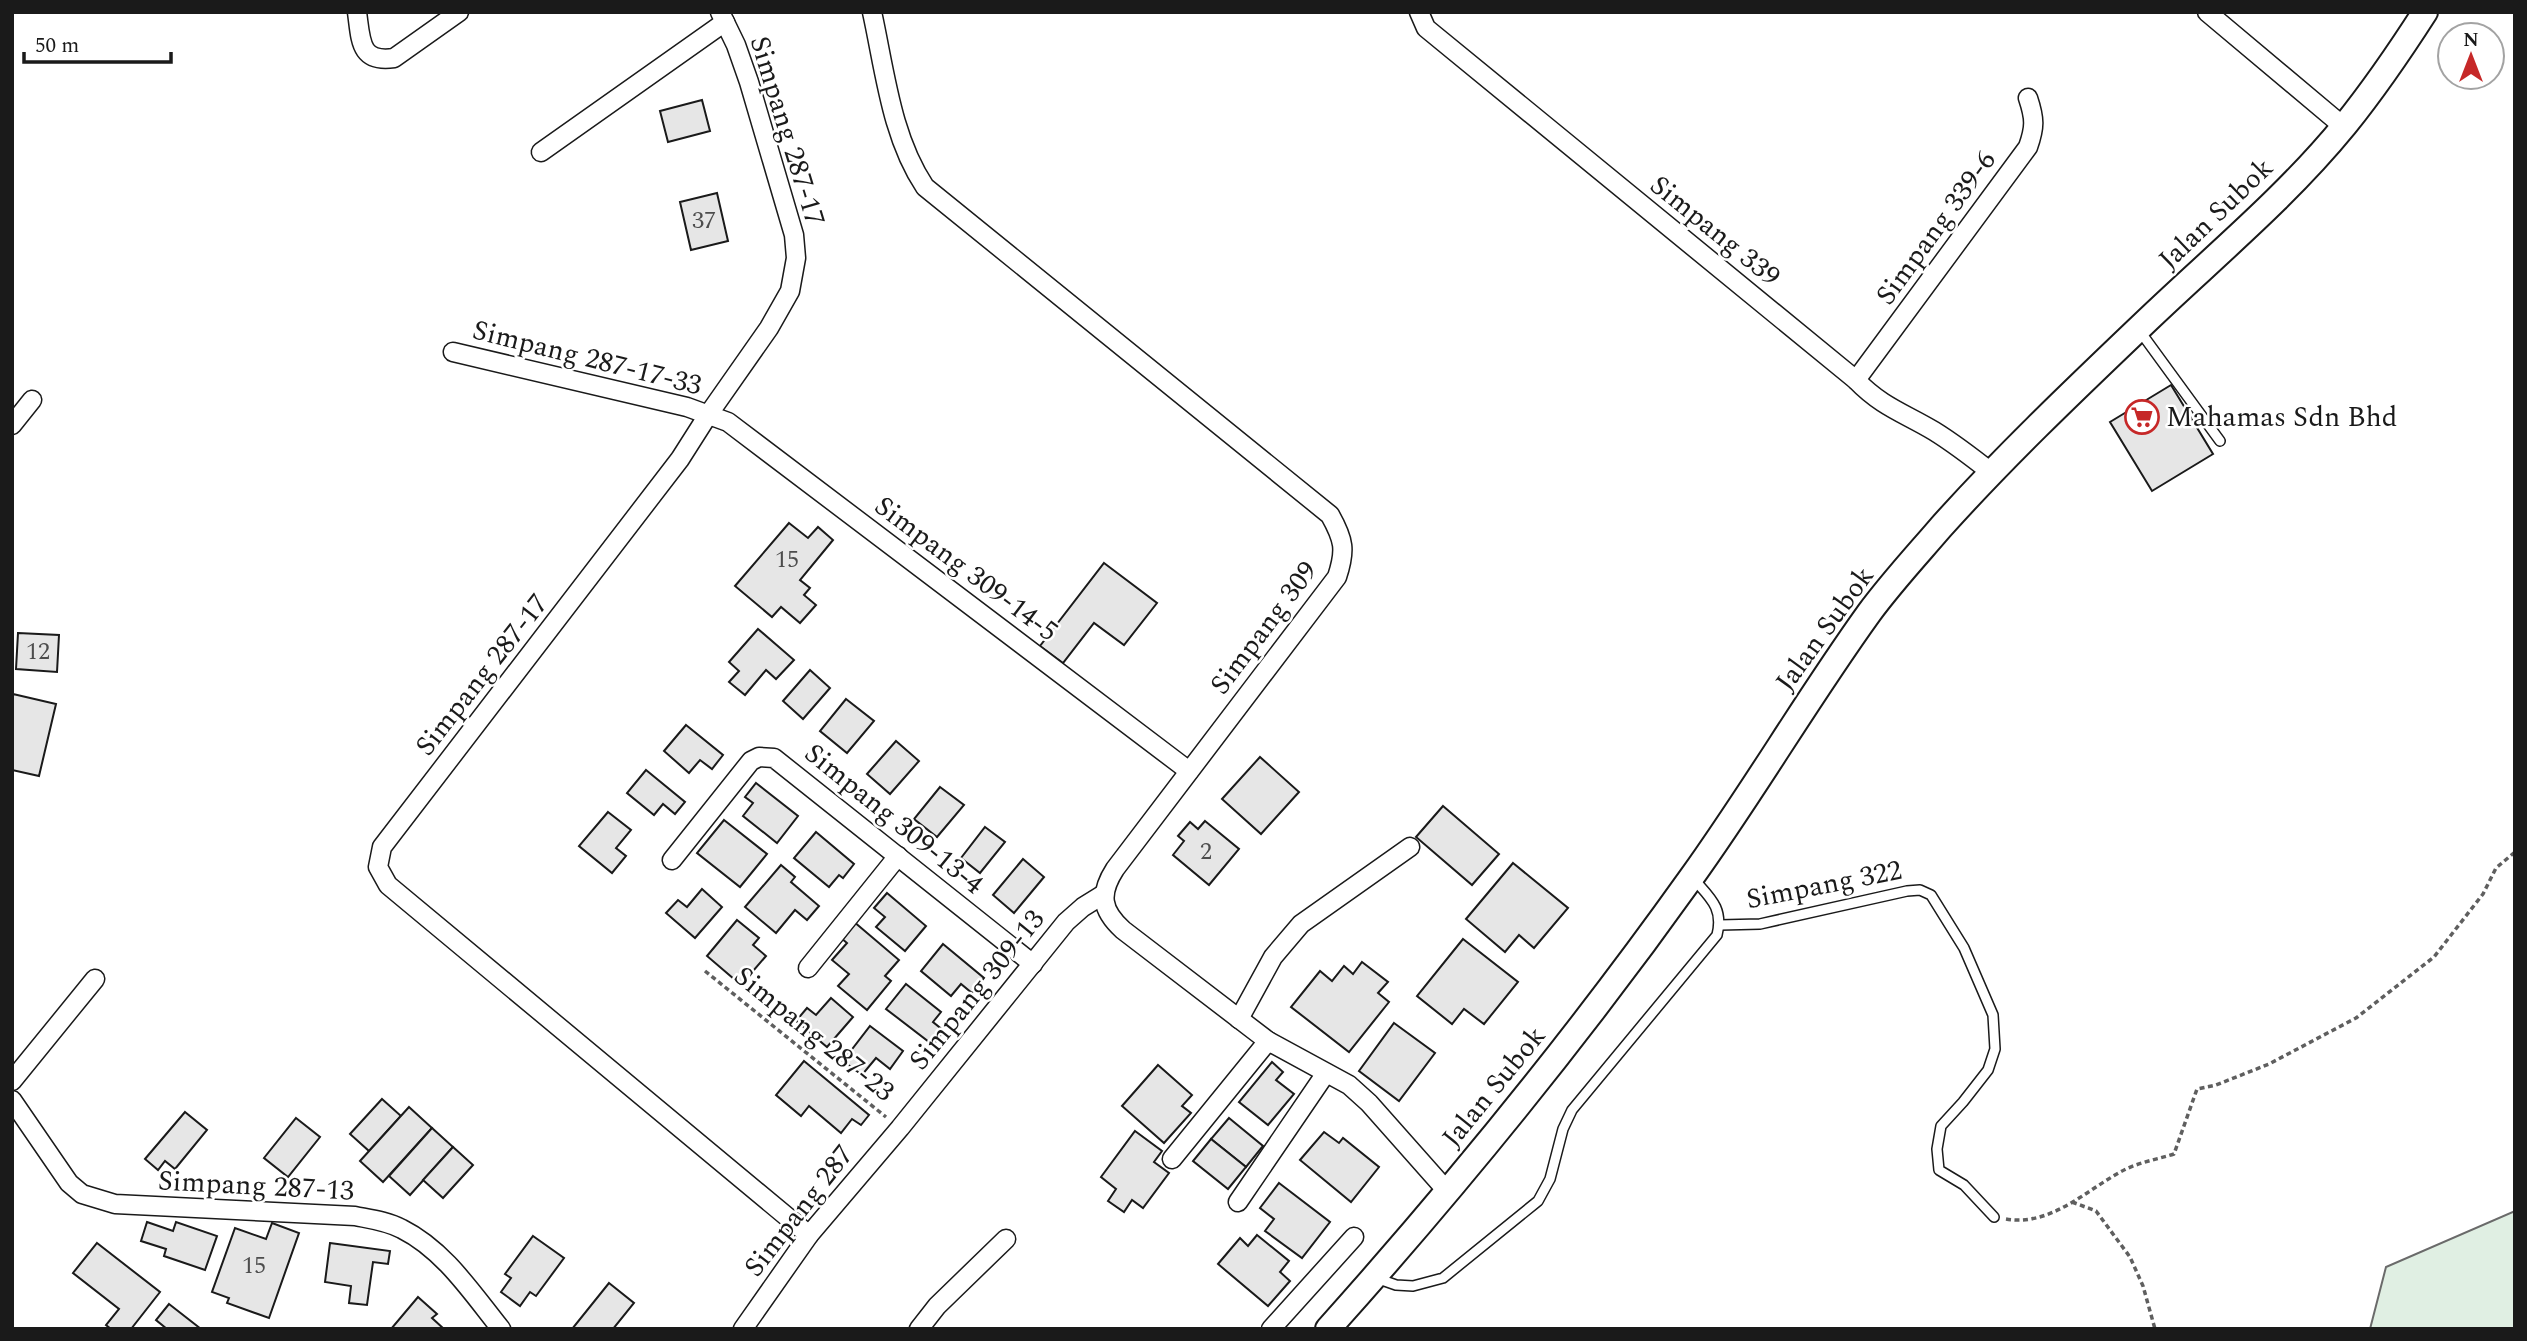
<svg xmlns="http://www.w3.org/2000/svg" width="2527" height="1341" font-family="Spectral,serif">
<style>
.green{fill:#e0efe3;stroke:#6a6a6a;stroke-width:2}
.building{fill:#e6e6e6;stroke:#1a1a1a;stroke-width:2}
.lines{fill:none;stroke-linecap:round;stroke-linejoin:round}
.service-casing{stroke:#1a1a1a;stroke-width:12}
.minor-casing{stroke:#1a1a1a;stroke-width:21}
.secondary-casing{stroke:#1a1a1a;stroke-width:28}
.path{stroke:#5f5f5f;stroke-width:3.5;stroke-dasharray:5 3.5;stroke-linecap:butt}
.service{stroke:#fff;stroke-width:9}
.minor{stroke:#fff;stroke-width:18}
.secondary{stroke:#fff;stroke-width:24}
.labels{text-anchor:middle;dominant-baseline:central;stroke-width:5;stroke-linejoin:round;paint-order:stroke}
.number-label{font-size:24px;fill:#4d4d4d}
.street-label{font-size:28px;fill:#1a1a1a;stroke:#fff}
.poi-label{font-size:28px;fill:#1a1a1a;stroke:#fff;text-anchor:start}
</style>
<rect width="100%" height="100%" fill="#fff"/>
<polygon class="green" points="2515,1211 2515,1329 2370,1329 2386,1267"/>
<g class="building">
<polygon points="702,100 710,131 668,142 660,111"/>
<polygon points="717,193 728,241 691,250 680,202"/>
<polygon points="2171,385 2213,454 2152,491 2110,422"/>
<polygon points="789,523 808,538 818,527 833,540 800,580 810,588 804,595 816,605 800,623 781,607 772,617 735,586"/>
<polygon points="1104,563 1157,603 1124,645 1094,623 1063,663 1040,646"/>
<polygon points="758,629 794,660 776,679 766,670 745,695 729,682 739,671 729,662"/>
<polygon points="18,633 59,635 57,672 16,669"/>
<polygon points="810,670 830,688 803,719 783,701"/>
<polygon points="13,694 56,704 39,776 12,770"/>
<polygon points="846,699 874,721 847,753 820,731"/>
<polygon points="686,725 723,755 712,769 700,760 689,773 664,751"/>
<polygon points="896,741 919,761 890,794 867,774"/>
<polygon points="1260,757 1299,792 1261,834 1222,799"/>
<polygon points="646,770 685,802 675,814 663,804 654,815 627,793"/>
<polygon points="756,783 798,816 777,843 743,816 753,803 745,797"/>
<polygon points="940,787 964,805 937,837 914,819"/>
<polygon points="1443,806 1499,854 1472,885 1416,837"/>
<polygon points="608,812 631,830 616,848 626,856 612,873 579,846"/>
<polygon points="724,820 767,854 740,887 697,853"/>
<polygon points="1205,821 1239,849 1209,885 1173,855 1184,841 1178,836 1190,822 1198,829"/>
<polygon points="985,827 1005,842 980,873 961,858"/>
<polygon points="816,832 854,864 843,878 839,875 829,887 794,858"/>
<polygon points="1023,859 1044,877 1014,913 993,895"/>
<polygon points="1513,863 1568,908 1534,948 1519,935 1505,952 1466,919"/>
<polygon points="781,865 795,877 791,882 819,906 807,920 795,910 776,933 745,907"/>
<polygon points="702,889 722,907 695,938 666,913 678,900 687,907"/>
<polygon points="887,893 926,926 905,951 876,927 885,917 874,908"/>
<polygon points="737,920 759,938 753,945 766,956 741,985 707,956"/>
<polygon points="853,921 899,960 885,976 891,981 867,1010 838,986 849,974 832,960 847,943 840,937"/>
<polygon points="1463,939 1518,982 1484,1024 1464,1009 1452,1024 1417,996"/>
<polygon points="943,944 984,978 972,993 961,984 951,996 921,971"/>
<polygon points="1362,962 1388,982 1378,993 1389,1002 1349,1052 1291,1007 1320,971 1332,981 1344,966 1353,974"/>
<polygon points="906,984 941,1012 933,1022 944,1031 933,1045 886,1009"/>
<polygon points="831,998 853,1017 827,1047 796,1021 807,1008 816,1015"/>
<polygon points="1394,1023 1435,1053 1399,1101 1359,1071"/>
<polygon points="870,1026 903,1051 890,1069 876,1058 862,1075 843,1061"/>
<polygon points="804,1061 869,1115 861,1125 852,1119 841,1133 809,1106 801,1116 776,1095"/>
<polygon points="1272,1062 1283,1072 1276,1080 1294,1094 1268,1125 1239,1102"/>
<polygon points="1158,1065 1192,1095 1182,1106 1191,1113 1164,1143 1122,1106"/>
<polygon points="382,1099 401,1116 369,1151 350,1134"/>
<polygon points="409,1107 432,1128 383,1182 360,1161"/>
<polygon points="185,1112 207,1130 175,1169 165,1161 158,1170 145,1159"/>
<polygon points="296,1118 320,1137 288,1177 264,1158"/>
<polygon points="1229,1118 1263,1146 1246,1167 1211,1139"/>
<polygon points="432,1128 453,1147 410,1195 389,1176"/>
<polygon points="1135,1131 1162,1151 1154,1162 1169,1173 1143,1208 1132,1200 1124,1212 1108,1201 1116,1189 1101,1177"/>
<polygon points="1324,1132 1339,1143 1343,1138 1379,1167 1351,1202 1300,1160"/>
<polygon points="1211,1139 1246,1167 1228,1189 1193,1161"/>
<polygon points="453,1147 473,1165 443,1198 423,1180"/>
<polygon points="1279,1183 1330,1222 1302,1258 1265,1231 1274,1219 1260,1208"/>
<polygon points="147,1222 173,1231 176,1222 217,1236 205,1270 164,1256 166,1249 141,1241"/>
<polygon points="272,1223 299,1233 269,1318 227,1303 229,1298 212,1292 235,1228 266,1239"/>
<polygon points="1257,1235 1289,1261 1280,1272 1290,1281 1268,1306 1218,1264 1240,1238 1248,1246"/>
<polygon points="533,1236 564,1258 536,1296 530,1292 520,1306 501,1292 511,1278 505,1274"/>
<polygon points="97,1243 160,1292 131,1329 111,1329 106,1325 119,1309 73,1273"/>
<polygon points="330,1243 390,1251 388,1264 373,1262 367,1305 349,1303 351,1286 325,1282"/>
<polygon points="609,1283 634,1303 613,1329 572,1329"/>
<polygon points="418,1297 437,1314 432,1318 444,1329 391,1329"/>
<polygon points="169,1304 201,1329 167,1329 156,1320"/>
</g>
<g class="lines">
<g class="service-casing">
<g id="service">
<polyline points="2139,330 2220,441"/>
<polyline points="1720,925 1760,924 1907,891 1920,890 1931,895 1964,948 1993,1015 1995,1049 1988,1070 1963,1102 1941,1126 1937,1149 1939,1170 1964,1185 1994,1217"/>
<path d="M1376 1278 1396 1285 1413 1286 1443 1278 1538 1201 1550 1179 1563 1129 1572 1110 1717 935C1724 907 1709 897 1692 877"/>
</g>
</g>
<g class="minor-casing">
<g id="minor">
<path d="M357 12C361 40 359 63 394 58L459 12"/>
<polyline points="720,12 736,45 749,82 794,235 796,258 790,291 769,328 708,415 680,459 382,847 378,867 388,885 809,1235"/>
<path d="M872 12C885 71 891 136 925 187L1330 515C1344 540 1346 550 1337 577L1115 869C1099 894 1101 910 1123 930L1268 1041 1349 1085 1369 1103 1447 1191"/>
<path d="M1419 12 1426 28 1856 380C1882 407 1904 413 1934 431 1955 444 1973 458 1992 473"/>
<polyline points="2207,12 2344,127"/>
<polyline points="541,152 725,22"/>
<polyline points="453,352 687,407 728,422 1189,771"/>
<path d="M1856 380 2028 147C2035 127 2035 119 2028 98"/>
<polyline points="12,425 32,400"/>
<polyline points="672,860 751,761 759,757 774,758 1033,964"/>
<polyline points="808,968 898,856"/>
<polyline points="1239,1019 1273,957 1301,924 1410,847"/>
<polyline points="12,1081 95,979"/>
<path d="M12 1100 69 1183 82 1194 115 1204 355 1216C370 1219 387 1221 402 1229 444 1250 472 1293 501 1329"/>
<polyline points="1172,1159 1268,1041"/>
<polyline points="1238,1202 1326,1073"/>
<polyline points="743,1329 809,1235 900,1128 1066,922 1083,907 1104,894"/>
<polyline points="919,1329 937,1306 1006,1239"/>
<polyline points="1271,1329 1354,1237"/>
</g>
</g>
<g class="secondary-casing">
<path id="secondary" d="M1328 1329C1457 1185 1579 1035 1691 878 1753 792 1807 699 1869 613 1891 583 1917 555 1941 527 2002 459 2070 394 2136 331 2206 263 2283 201 2345 125 2374 89 2400 51 2425 12"/>
</g>
<g class="path">
<polyline points="705,971 886,1117"/>
<polyline points="2072,1202 2096,1211 2130,1257 2143,1286 2155,1329"/>
<path d="M2006 1219C2052 1227 2088 1188 2126 1169 2141 1162 2158 1159 2174 1154L2197 1089 2216 1085 2269 1064 2356 1018 2434 957 2483 894 2496 868 2515 852"/>
</g>
<use href="#service" class="service"/>
<use href="#minor" class="minor"/>
<use href="#secondary" class="secondary"/>
</g>
<defs>
<g id="supermarket-ring" transform="scale(1.75)"><circle r="9.5" fill="#fff" stroke="#c62828" stroke-width="1.5"/><path d="M-6-5.5h2.5l.6 2H6L4.5 2H-2.5L-4.4-4H-6ZM-1.5 3.2a1.3 1.3 0 1 0 .1 0ZM3 3.2a1.3 1.3 0 1 0 .1 0Z" fill="#c62828"/></g>
</defs>
<g fill-rule="evenodd">
<use href="#supermarket-ring" x="2142" y="417"/>
</g>
<g class="labels">
<g class="number-label">
<text x="704" y="221">37</text>
<text x="787" y="560">15</text>
<text x="38" y="652">12</text>
<text x="1206" y="852">2</text>
<text x="254" y="1266">15</text>
</g>
<g class="street-label">
<text transform="translate(787 131) rotate(73)">Simpang 287-17</text>
<text transform="translate(2216 214) rotate(-44)">Jalan Subok</text>
<text transform="translate(1936 228) rotate(-54)">Simpang 339-6</text>
<text transform="translate(1715 231) rotate(39)">Simpang 339</text>
<text transform="translate(587 358) rotate(14)">Simpang 287-17-33</text>
<text transform="translate(966 569) rotate(37)">Simpang 309-14-5</text>
<text transform="translate(1264 628) rotate(-53)">Simpang 309</text>
<text transform="translate(1825 629) rotate(-54)">Jalan Subok</text>
<text transform="translate(482 675) rotate(-52)">Simpang 287-17</text>
<text transform="translate(894 819) rotate(39)">Simpang 309-13-4</text>
<text transform="translate(1824 885) rotate(-11)">Simpang 322</text>
<text transform="translate(977 990) rotate(-51)">Simpang 309-13</text>
<text transform="translate(814 1034) rotate(39)">Simpang 287-23</text>
<text transform="translate(1494 1087) rotate(-51)">Jalan Subok</text>
<text transform="translate(256 1186) rotate(3)">Simpang 287-13</text>
<text transform="translate(799 1211) rotate(-52)">Simpang 287</text>
</g>
<g class="poi-label">
<text x="2166" y="417">Mahamas Sdn Bhd</text>
</g>
</g>
<rect width="2527" height="1341" fill="none" stroke="#1a1a1a" stroke-width="28"/>
<g transform="translate(2471 56)"><circle r="33" fill="#ffffff" stroke="#a3a3a3" stroke-width="2"/>
<path d="M0-5L12 26L0 18L-12 26Z" fill="#c62828"/>
<text y="-10" font-size="19" font-weight="bold" text-anchor="middle" fill="#1a1a1a">N</text>
</g>
<path d="M24 52v10h147v-10" fill="none" stroke="#1a1a1a" stroke-width="3.5"/>
<text x="35" y="52" font-size="21" fill="#1a1a1a" stroke="#ffffff" stroke-width="5" paint-order="stroke">50 m</text>
</svg>
